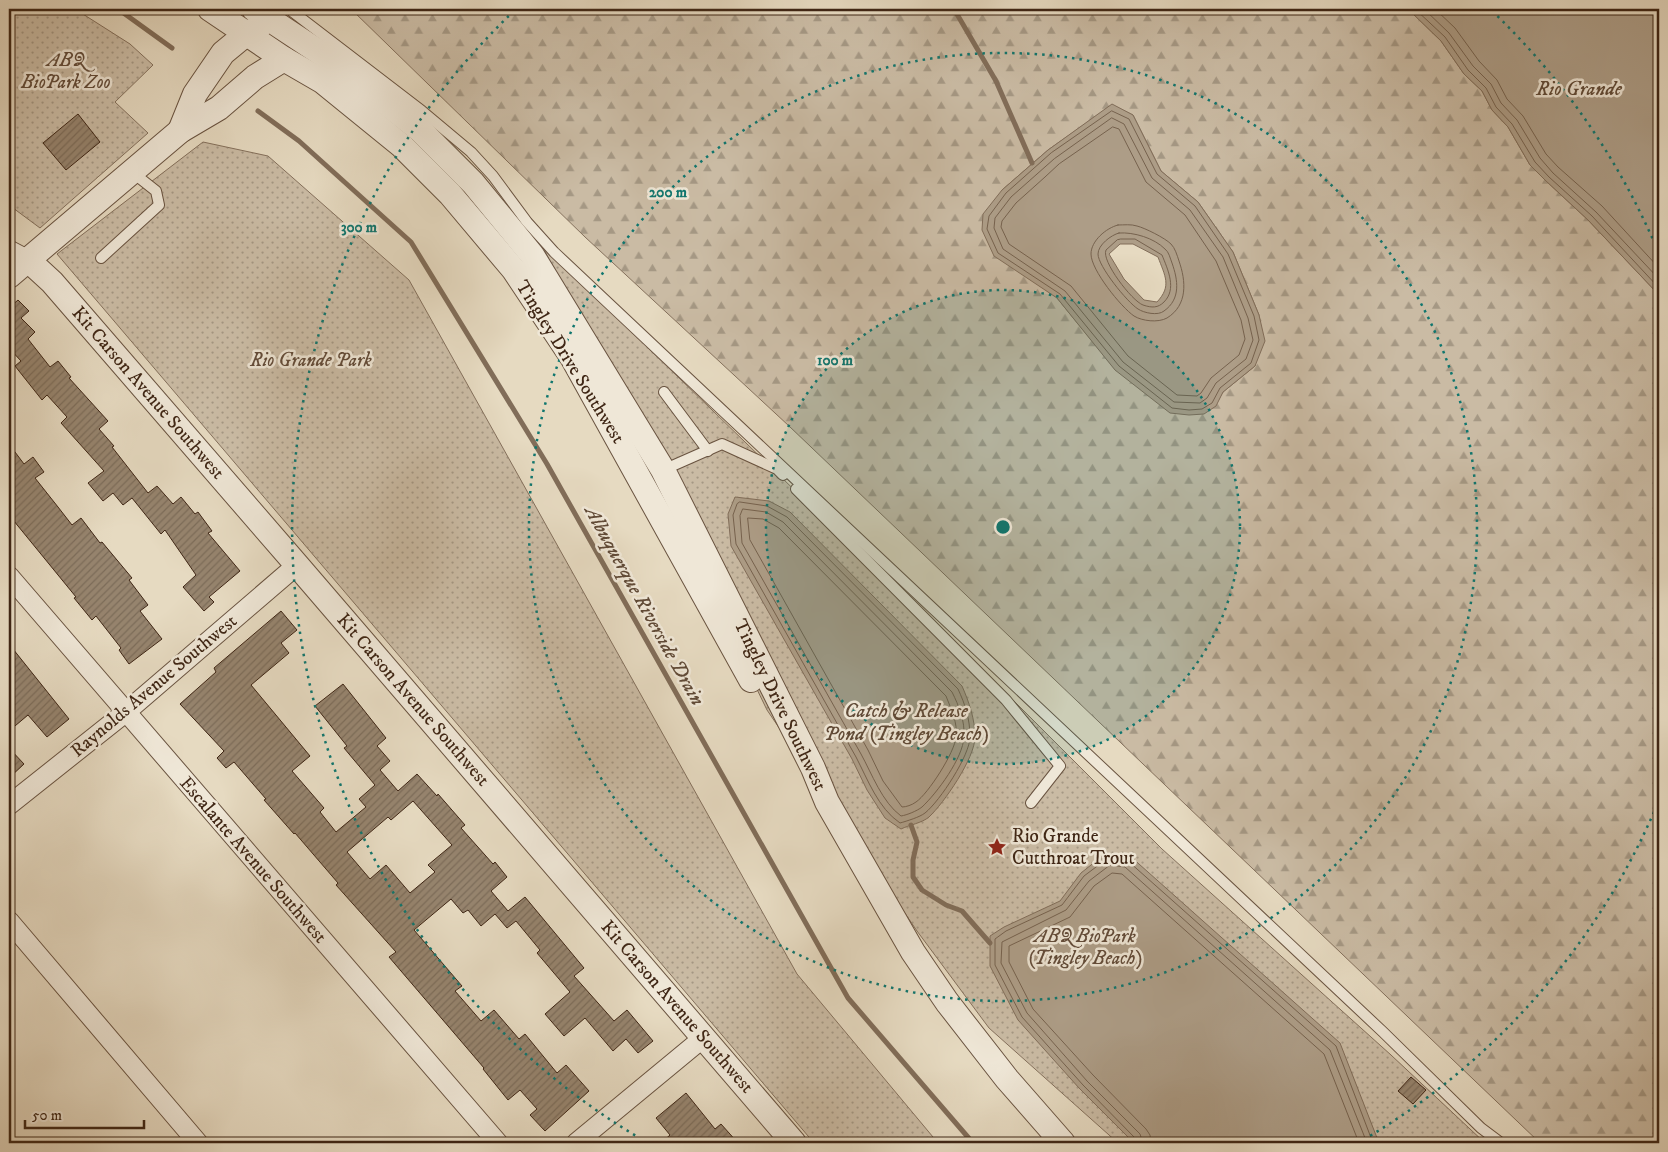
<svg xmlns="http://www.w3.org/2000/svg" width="1668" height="1152" font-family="'IM FELL DW Pica',serif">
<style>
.forest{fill:url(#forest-firs);stroke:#84705c;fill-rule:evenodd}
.park{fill:url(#park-dots);stroke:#84705c}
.water{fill:#ad9d87;stroke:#816d59;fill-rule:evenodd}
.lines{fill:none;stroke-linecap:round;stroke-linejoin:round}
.shore{stroke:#76624e;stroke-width:1}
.stream{stroke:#816d59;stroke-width:5}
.building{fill:url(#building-hatch);stroke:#3f2615;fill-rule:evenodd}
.service-casing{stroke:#695340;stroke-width:12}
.minor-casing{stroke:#695340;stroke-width:21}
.tertiary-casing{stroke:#695340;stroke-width:26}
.service{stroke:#efe7d7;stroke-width:10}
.minor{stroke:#efe7d7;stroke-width:19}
.tertiary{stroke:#efe7d7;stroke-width:24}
.ring{fill:none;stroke:#0f766e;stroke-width:2.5;stroke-dasharray:2.5 5}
.labels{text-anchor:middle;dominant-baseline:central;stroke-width:5;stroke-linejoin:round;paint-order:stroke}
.park-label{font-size:19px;font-style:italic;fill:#624b39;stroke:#efe7d7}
.street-label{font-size:19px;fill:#3f2615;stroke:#efe7d7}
.poi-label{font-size:19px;fill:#3f2615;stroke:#efe7d7;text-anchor:start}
.water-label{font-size:20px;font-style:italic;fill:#604a37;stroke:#efe7d7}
.centre{fill:#0f766e;stroke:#efe7d7;stroke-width:2.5}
.ring-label{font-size:15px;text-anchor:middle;font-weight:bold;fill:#0f766e;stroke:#efe7d7;stroke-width:5;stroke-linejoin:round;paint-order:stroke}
</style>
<defs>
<pattern id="forest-firs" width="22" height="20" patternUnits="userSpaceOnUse" patternTransform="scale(1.25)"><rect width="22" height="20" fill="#cabba4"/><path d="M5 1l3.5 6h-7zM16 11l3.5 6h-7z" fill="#a59884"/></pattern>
<pattern id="park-dots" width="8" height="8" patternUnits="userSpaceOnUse" patternTransform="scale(1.25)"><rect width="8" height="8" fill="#cabba4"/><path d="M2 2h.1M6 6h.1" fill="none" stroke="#a59884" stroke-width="1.8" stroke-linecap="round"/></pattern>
<pattern id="building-hatch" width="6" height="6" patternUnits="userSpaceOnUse" patternTransform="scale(1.25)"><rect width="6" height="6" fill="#96846e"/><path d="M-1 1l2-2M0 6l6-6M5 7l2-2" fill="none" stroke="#7c6c59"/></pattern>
</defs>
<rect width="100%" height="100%" fill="#e6dac1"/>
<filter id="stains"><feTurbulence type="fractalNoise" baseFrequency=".004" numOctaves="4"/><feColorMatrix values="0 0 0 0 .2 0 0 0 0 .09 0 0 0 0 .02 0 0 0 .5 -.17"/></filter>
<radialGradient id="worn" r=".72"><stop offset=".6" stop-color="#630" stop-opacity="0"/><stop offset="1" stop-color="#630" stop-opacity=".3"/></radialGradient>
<path class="forest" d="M351 9H1408L1441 41 1464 74 1482 91 1492 110 1508 127 1530 165 1545 180 1588 220 1659 295V1143H1540L789 426 585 237ZM1112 105 1133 115 1161 171 1198 202 1233 252 1259 315 1255 366 1223 392 1215 406 1115 369 1057 298 1002 190 1048 150Z"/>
<g class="park">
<polygon points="9,9 75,9 130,44 153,65 115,102 148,133 40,228 9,205"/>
<polygon points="203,142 268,156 409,280 797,974 938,1143 814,1143 57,254"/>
<polygon points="542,245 881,574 933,620 1162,849 1391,1055 1485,1143 1118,1143 989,1028 917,931 767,710"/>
</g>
<g class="water">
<polygon points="1408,9 1658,9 1659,11 1659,295 1588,220 1545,180 1530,165 1508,127 1492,110 1482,91 1464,74 1441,41"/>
<path d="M1112 104 1133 115 1161 171 1198 202 1233 252 1259 315 1265 341 1255 366 1223 392 1216 406 1204 414 1189 415 1170 413 1115 370 1057 298 994 256 982 230 983 214 1002 190 1048 150ZM1120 244H1133L1158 257C1165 276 1172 286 1157 302L1144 300 1124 279 1109 254Z"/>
<path d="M735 497 769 501 790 512 962 686C969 702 975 719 975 737 975 758 944 803 929 817 922 823 909 825 901 829L885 818 867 790 852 759 731 546 728 514Z"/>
<polygon points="1106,853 1130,856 1340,1043 1379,1143 1134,1143 1079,1088 1018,1020 990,966 990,936 1004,927 1060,901 1081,873"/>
</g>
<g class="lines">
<g class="shore">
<polyline points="1415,9 1445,37 1468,70 1486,88 1496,107 1512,124 1535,162 1549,177 1592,216 1659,288"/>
<polyline points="1424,9 1449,33 1473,66 1491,84 1501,103 1517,120 1540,158 1553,173 1596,212 1659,279"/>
<polyline points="1435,9 1455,28 1479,61 1497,80 1507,99 1523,116 1546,154 1558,167 1602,206 1659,268"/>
<polygon points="1112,111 1129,119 1157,174 1195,206 1228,254 1254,316 1259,340 1251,363 1220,388 1212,403 1202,409 1189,410 1172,408 1119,366 1060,294 998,253 987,229 989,216 1006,193 1051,153"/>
<polygon points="1112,118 1124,124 1152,178 1190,210 1223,257 1248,318 1253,340 1246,359 1216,383 1207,398 1200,403 1174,402 1123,362 1065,291 1003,249 994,228 995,218 1011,197 1054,159"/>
<polygon points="1113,127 1119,129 1146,182 1185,215 1216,261 1241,320 1245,339 1239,355 1211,378 1201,393 1197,396 1177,395 1128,356 1071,286 1009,244 1001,227 1002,221 1016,203 1045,177 1059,164"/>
<path d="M1118 225C1124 225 1131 224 1137 226 1145 228 1165 238 1171 244 1175 248 1177 255 1179 261 1186 281 1188 305 1167 318 1158 323 1142 321 1134 316 1121 307 1091 270 1091 254 1091 241 1106 228 1118 225Z"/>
<path d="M1119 233C1134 232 1154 238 1165 249 1169 252 1170 258 1172 263 1178 280 1181 299 1164 311 1158 316 1144 313 1138 309 1127 302 1098 266 1098 254 1098 245 1111 235 1119 233Z"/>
<path d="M1121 239H1135L1162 255C1168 270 1177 289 1164 302 1158 308 1152 308 1143 305 1132 301 1101 261 1106 250L1117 240Z"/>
<path d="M740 502 767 506 787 517 958 689C965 704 970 719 970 737 970 755 940 801 925 813 920 817 907 821 900 823 878 808 868 780 856 757L736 544 733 515 737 504Z"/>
<path d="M743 509 766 512 783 522 952 692C959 706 965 721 964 737 963 758 937 793 922 807 917 811 907 815 901 816 882 802 872 774 861 754L742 543 740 516Z"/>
<path d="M748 518 763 519 779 528 946 696C951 709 958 723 956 737 955 752 928 794 916 802 912 805 906 807 902 807L883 781 868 750 750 540Z"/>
<polyline points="1137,1143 1135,1138 1083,1085 1022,1017 995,965 995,939 1006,931 1062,905 1084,876 1108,858 1128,861 1336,1046 1373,1143"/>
<polyline points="1143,1143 1140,1134 1087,1081 1027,1013 1001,963 1002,942 1066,910 1089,881 1110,865 1125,867 1330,1050 1367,1143"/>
<polyline points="1151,1143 1150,1135 1146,1129 1093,1075 1033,1009 1009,962 1009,946 1070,917 1094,886 1112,873 1122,874 1324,1054 1359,1143"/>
</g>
<g class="stream">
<polyline points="118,9 172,48"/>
<polyline points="954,9 996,81 1032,163"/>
<polyline points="258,111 299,141 411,242 547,464 848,998 973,1143"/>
<polyline points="911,825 917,842 913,860 913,877 922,890 946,905 962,911 990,943"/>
</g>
</g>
<g class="building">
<polygon points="78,114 100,142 66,170 43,143"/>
<polygon points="18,300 29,311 21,318 35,332 28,339 50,367 58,361 71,377 69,378 108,421 99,429 114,446 112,447 148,493 157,486 173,504 181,497 195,514 198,512 212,531 208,533 240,571 209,597 214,602 204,611 183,587 196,575 165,530 161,534 132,498 123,505 113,493 103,501 88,483 104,471 61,423 67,417 47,395 42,400 15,366 21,361 9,348 9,305 10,307"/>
<polygon points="9,444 24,464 33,457 44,472 35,478 58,507 72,525 81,518 100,543 102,542 132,578 129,580 148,605 140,611 162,639 129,664 119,650 121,648 96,616 92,620 74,598 76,597 9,515"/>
<path d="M281 611 297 630 281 643 289 653 251 685 310 756 292 771 324 808 320 812 336 832 366 807 359 799 375 785 344 748 347 746 315 706 343 684 386 738 377 746 390 761 380 770 398 791 417 774 437 796 438 794 465 825 461 828 493 864 495 862 507 877 491 891 508 911 525 897 584 968 574 976 614 1021 627 1010 653 1041 638 1053 626 1039 613 1051 585 1018 564 1036 545 1014 570 992 537 953 540 950 516 921 507 928 495 914 481 926 468 910 463 913 451 899 414 930 462 986 455 991 481 1021 494 1010 519 1039 525 1034 557 1073 566 1065 589 1091 545 1131 530 1115 537 1109 520 1090 508 1100 483 1069 484 1068 389 957 396 952 336 885 338 883 295 833 294 834 264 800 266 799 234 762 226 768 217 758 224 751 180 704 216 672 214 668ZM413 801 452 845 428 865 435 872 410 893 386 865 370 879 347 852 388 817 391 820Z"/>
<polygon points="9,644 69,719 47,737 28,715 9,731"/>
<polygon points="9,748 24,764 9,778"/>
<polygon points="1411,1077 1426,1090 1413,1104 1398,1091"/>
<polygon points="686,1093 715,1129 721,1124 738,1143 661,1143 670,1135 656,1118"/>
</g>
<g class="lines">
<g class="service-casing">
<g id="service">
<polyline points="289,9 422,111 471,152 493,176 527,222 554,252 1383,1032 1481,1128 1501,1143"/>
<polyline points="101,258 159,205 156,191 132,172"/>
<polyline points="664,392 708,451"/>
<polyline points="663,470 722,444 777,469 783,475"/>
<polyline points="796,489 1006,700 1060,766 1031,803"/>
</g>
</g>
<g class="minor-casing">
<g id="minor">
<polyline points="9,250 28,260"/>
<polyline points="9,576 498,1143"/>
<polyline points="9,805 126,712 297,565"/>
<polyline points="9,921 198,1143"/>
<polyline points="576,1143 703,1038"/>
</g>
</g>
<g class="tertiary-casing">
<g id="tertiary">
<polyline points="210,9 284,59 322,81 402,146 450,194 514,270 572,357 751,680"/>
<polyline points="254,9 334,62 420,130 473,183 532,255 663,470 813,768 827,802 913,952 947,1002 1007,1079 1063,1143"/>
<polyline points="180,131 195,94 223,53 246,34 259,27"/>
<polyline points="28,260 52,282 297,565 794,1143"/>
<polyline points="9,276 180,131 219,108 255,77 284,59"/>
</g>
</g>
<use href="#service" class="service"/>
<use href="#minor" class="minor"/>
<use href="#tertiary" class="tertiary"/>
</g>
<circle cx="1003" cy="527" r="237" fill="#0f766e" fill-opacity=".12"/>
<g class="ring">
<circle cx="1003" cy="527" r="237"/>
<circle cx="1003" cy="527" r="474"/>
<path d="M1657 805A711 711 0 0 1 1358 1143M648 1143A711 711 0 0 1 514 11M1492 11A711 711 0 0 1 1657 249"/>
</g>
<defs>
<g id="sight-bare" transform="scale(1.5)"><path d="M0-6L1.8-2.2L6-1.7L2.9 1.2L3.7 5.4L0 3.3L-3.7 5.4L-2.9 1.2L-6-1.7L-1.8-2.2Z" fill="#8f2418" stroke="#efe7d7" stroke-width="2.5" paint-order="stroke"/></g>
</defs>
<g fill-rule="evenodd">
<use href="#sight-bare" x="997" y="847"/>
</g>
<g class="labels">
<g class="park-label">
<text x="66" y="60">ABQ<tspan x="66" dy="22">BioPark Zoo</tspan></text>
<text x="311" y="360">Rio Grande Park</text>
<text x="1085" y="936">ABQ BioPark<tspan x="1085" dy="22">(Tingley Beach)</tspan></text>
</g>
<g class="street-label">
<text transform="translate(570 362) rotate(58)">Tingley Drive Southwest</text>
<text transform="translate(148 393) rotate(49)">Kit Carson Avenue Southwest</text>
<text transform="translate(154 686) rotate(-40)">Raynolds Avenue Southwest</text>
<text transform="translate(413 700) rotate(49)">Kit Carson Avenue Southwest</text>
<text transform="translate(780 705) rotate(64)">Tingley Drive Southwest</text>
<text transform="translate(253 860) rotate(49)">Escalante Avenue Southwest</text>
<text transform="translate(677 1007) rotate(49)">Kit Carson Avenue Southwest</text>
</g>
<g class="poi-label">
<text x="1012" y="836">Rio Grande<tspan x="1012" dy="22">Cutthroat Trout</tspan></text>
</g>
<g class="water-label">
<text x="1579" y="89">Rio Grande</text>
<text transform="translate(644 606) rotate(61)">Albuquerque Riverside Drain</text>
<text x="906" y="711">Catch &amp; Release<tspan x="906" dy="23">Pond (Tingley Beach)</tspan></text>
</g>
</g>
<circle cx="1003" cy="527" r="8" class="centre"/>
<g class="ring-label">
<text x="668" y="197">200 m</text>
<text x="359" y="232">300 m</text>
<text x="835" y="365">100 m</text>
</g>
<rect width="1668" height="1152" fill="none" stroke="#e6dac1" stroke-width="30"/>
<rect x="10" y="10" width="1648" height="1132" fill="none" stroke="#3f2615" stroke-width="2.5"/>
<rect x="15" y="15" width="1638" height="1122" fill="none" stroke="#3f2615"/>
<path d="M25 1120v8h119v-8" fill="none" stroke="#3f2615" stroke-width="2.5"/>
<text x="32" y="1120" font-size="15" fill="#3f2615" stroke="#efe7d7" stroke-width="4" paint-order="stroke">50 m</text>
<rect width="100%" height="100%" filter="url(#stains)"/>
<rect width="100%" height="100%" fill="url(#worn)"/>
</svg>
